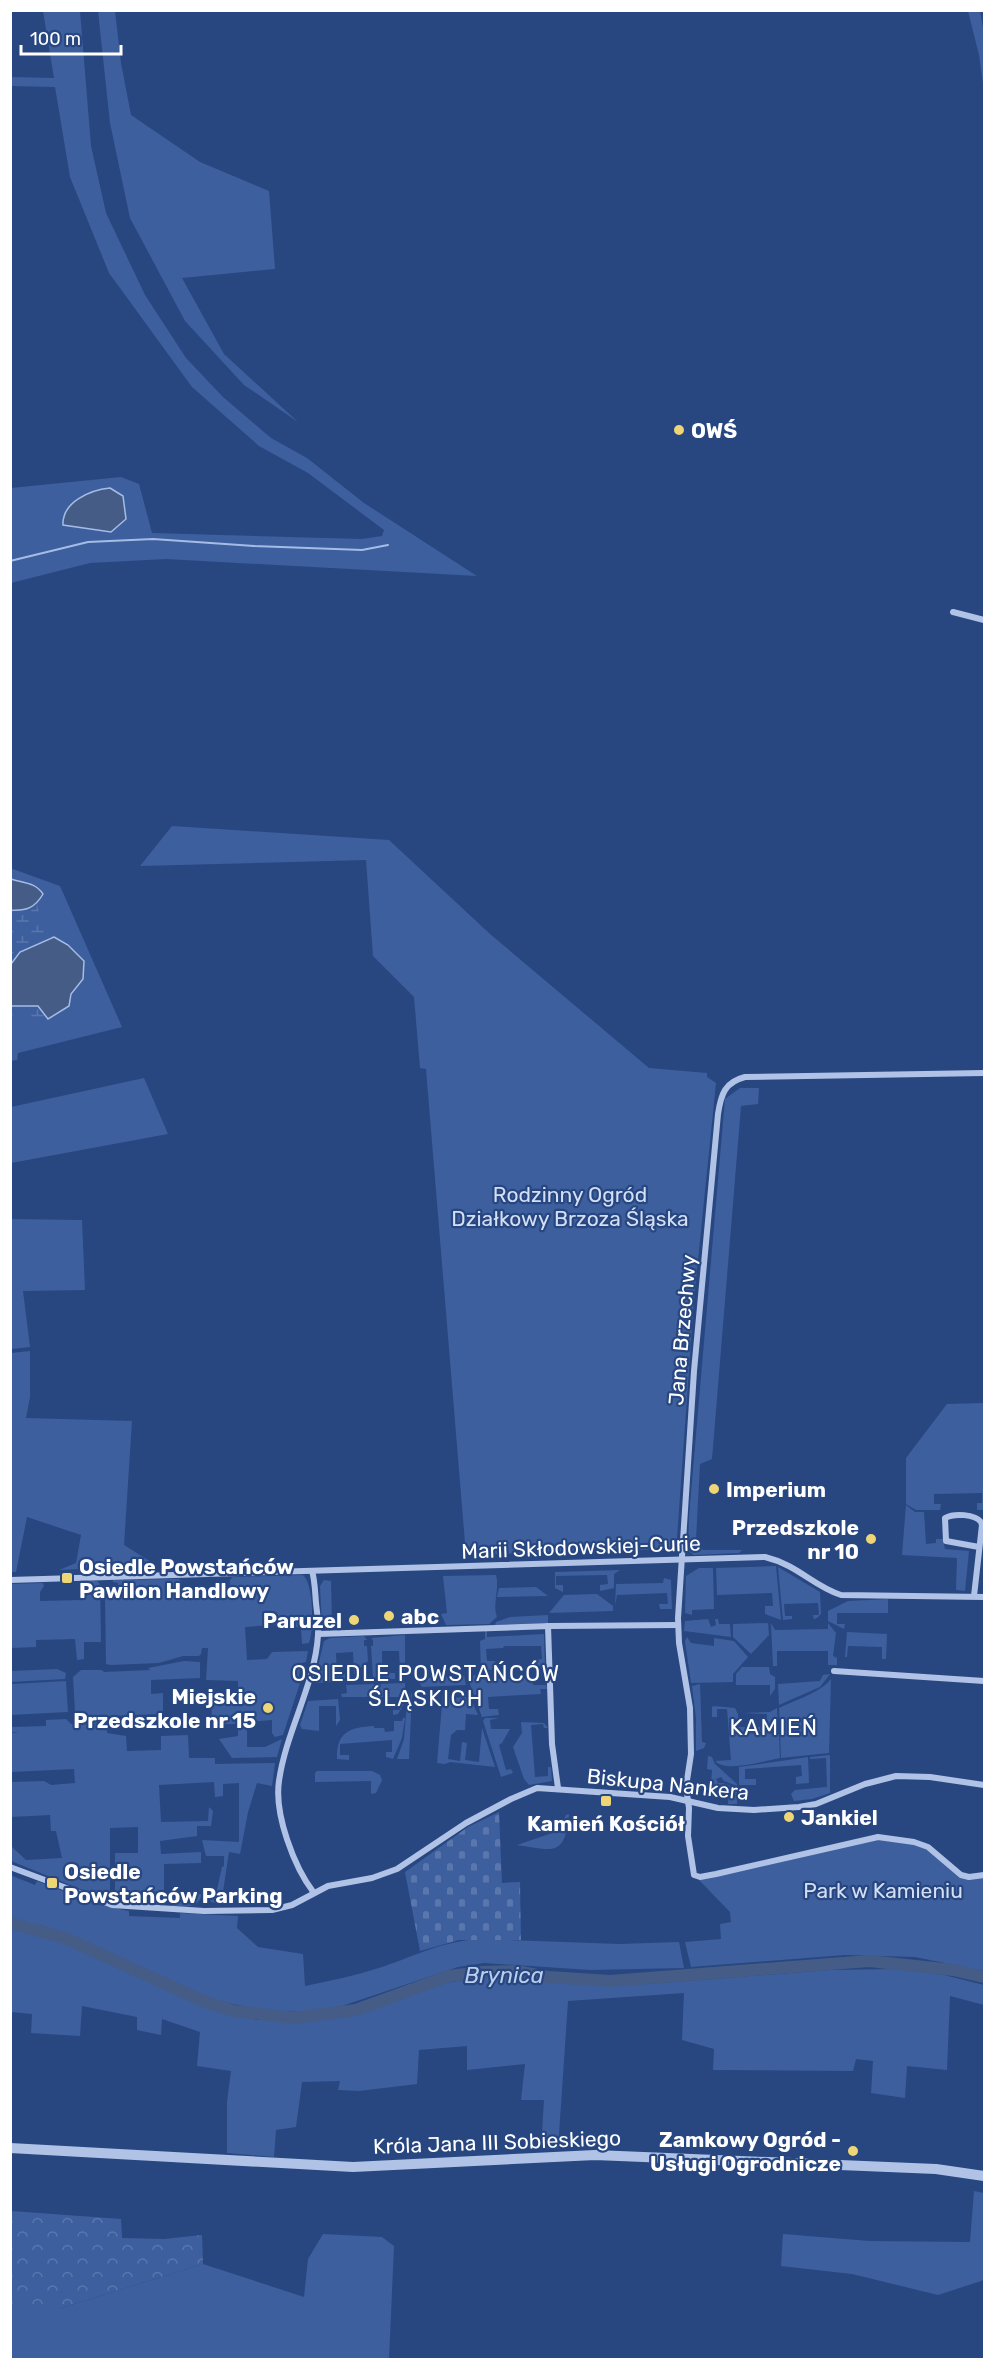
<svg xmlns="http://www.w3.org/2000/svg" width="995" height="2370" font-family="Rubik,sans-serif">
<style>
.green{fill:#3d5f9e}
.forest{fill:url(#forest-crowns)}
.wetland{fill:url(#wetland-marsh)}
.cemetery{fill:url(#cemetery-stones)}
.water{fill:#455c86;stroke:#a5bde6;stroke-width:1.5}
.lines{fill:none;stroke-linecap:round;stroke-linejoin:round}
.stream{stroke:#a5bde6;stroke-width:2}
.river{stroke:#455c86;stroke-width:12}
.minor{stroke:#b0c3e6;stroke-width:6}
.tertiary{stroke:#b0c3e6;stroke-width:10}
.poi-dot{fill:#eed676;stroke:#284781;stroke-width:2}
.labels{text-anchor:middle;dominant-baseline:central;stroke-width:4.5;stroke-linejoin:round;paint-order:stroke}
.poi-label{font-size:21px;font-weight:bold;fill:#fff;stroke:#284781;text-anchor:start}
.park-label{font-size:21px;fill:#d3dff5;stroke:#284781}
.street-label{font-size:21px;fill:#fff;stroke:#284781}
.neighbourhood-label{font-size:22px;letter-spacing:1.5px;fill:#fff;stroke:#284781}
.water-label{font-size:22px;font-style:italic;fill:#bbceed;stroke:#284781}
</style>
<defs>
<pattern id="forest-crowns" width="20" height="18" patternUnits="userSpaceOnUse" patternTransform="scale(1.5)"><rect width="20" height="18" fill="#3d5f9e"/><path d="M2 6a3 3 0 1 1 6 0M12 15a3 3 0 1 1 6 0" fill="none" stroke="#5a77ad"/></pattern>
<pattern id="wetland-marsh" width="20" height="14" patternUnits="userSpaceOnUse" patternTransform="scale(1.5)"><rect width="20" height="14" fill="#3d5f9e"/><path d="M1 5h8M5 5V1M11 12h8M15 12V8" fill="none" stroke="#5a77ad"/></pattern>
<pattern id="cemetery-stones" width="16" height="16" patternUnits="userSpaceOnUse" patternTransform="scale(1.5)"><rect width="16" height="16" fill="#3d5f9e"/><path d="M2 7V4a2 2 0 0 1 4 0v3zM10 15v-3a2 2 0 0 1 4 0v3z" fill="#5a77ad"/></pattern>
</defs>
<rect width="100%" height="100%" fill="#284781"/>
<g class="green">
<polygon points="43,11 80,11 91,146 106,213 145,295 186,358 223,397 271,438 307,458 364,503 477,576 166,559 90,563 11,583 11,488 121,477 139,484 152,533 362,539 382,536 384,530 308,473 259,446 192,387 109,273 70,177 55,87 11,86 10,77 54,78"/>
<polygon points="98,11 115,11 121,63 131,115 200,162 269,191 275,269 182,278 224,354 298,422 244,385 185,321 130,218 110,123"/>
<polygon points="968,11 980,11 984,34 984,91 979,55"/>
<polygon points="172,826 389,840 490,934 649,1068 707,1073 707,1077 716,1083 694,1299 677,1538 672,1549 466,1555 426,1069 420,1068 414,997 373,956 366,860 140,866"/>
<polygon points="10,868 60,886 122,1027 18,1053 17,1060 11,1061"/>
<polygon points="144,1078 168,1134 11,1163 11,1107"/>
<polygon points="740,1088 759,1088 758,1104 741,1106 712,1459 700,1464 696,1540 703,1550 742,1550 739,1553 694,1555 688,1551 689,1516 725,1099"/>
<polygon points="11,1219 82,1220 85,1290 23,1291 30,1347 11,1349"/>
<polygon points="30,1351 30,1397 26,1418 132,1421 124,1545 156,1565 59,1570 76,1563 81,1535 27,1517 16,1572 11,1572 11,1353"/>
<polygon points="984,1403 984,1510 977,1510 977,1503 982,1503 982,1493 934,1494 934,1504 941,1504 940,1510 916,1510 906,1504 906,1458 947,1404"/>
<polygon points="906,1505 915,1512 924,1512 926,1544 936,1543 936,1539 943,1539 945,1549 969,1551 965,1591 956,1590 957,1558 902,1555"/>
<polygon points="776,1566 781,1620 765,1614 765,1606 773,1606 772,1593 717,1595 716,1568"/>
<polygon points="778,1567 820,1592 821,1614 817,1618 814,1619 813,1615 819,1615 818,1603 784,1604 785,1616 792,1616 792,1619 783,1620"/>
<polygon points="699,1568 713,1568 714,1609 692,1610 692,1615 685,1613 686,1576"/>
<polygon points="620,1570 614,1574 614,1588 600,1591 600,1585 608,1584 607,1575 556,1576 556,1585 563,1585 563,1592 555,1588 555,1572"/>
<path d="M303 1575C314 1585 314 1630 309 1643L302 1644 301 1627 284 1628V1624L245 1627 247 1660 267 1659 272 1652 308 1651 306 1662 301 1663 299 1676 301 1680 283 1735 275 1737 272 1733V1720L247 1722V1747H265L282 1739 277 1757 232 1758 219 1739 238 1736V1724H212L211 1695H238V1681L206 1680 208 1648H202L201 1654 199 1656H183L159 1663 111 1665 106 1664 105 1598 109 1597V1592H118V1583L113 1582V1580L179 1579 182 1582V1585L177 1586 179 1597 229 1595 230 1580 233 1577Z"/>
<path d="M496 1575C500 1589 492 1604 497 1617L489 1624 446 1625 441 1614 447 1613 443 1576Z"/>
<polygon points="664,1578 671,1580 672,1609 660,1609 659,1604 668,1604 667,1593 617,1595 615,1606 616,1584 663,1583"/>
<polygon points="324,1580 331,1581 332,1623 329,1628 322,1626 320,1586"/>
<polygon points="85,1581 97,1581 100,1584 101,1642 84,1642 84,1659 77,1660 75,1639 36,1640 36,1647 11,1648 10,1584 43,1583 44,1586 40,1592 40,1601 82,1600 83,1585"/>
<polygon points="536,1587 548,1596 497,1597 499,1588"/>
<polygon points="597,1594 613,1606 613,1611 549,1613 564,1595"/>
<polygon points="888,1599 888,1613 837,1613 837,1624 845,1624 844,1629 828,1621 828,1611 848,1601"/>
<polygon points="548,1615 548,1623 495,1625 496,1622 510,1617"/>
<polygon points="708,1619 711,1627 716,1625 715,1619 718,1619 719,1624 730,1624 731,1637 684,1631 685,1621"/>
<polygon points="768,1623 769,1635 751,1654 733,1637 733,1624"/>
<polygon points="771,1623 775,1630 828,1629 828,1623 836,1633 833,1656 837,1658 837,1665 828,1665 828,1651 777,1651 777,1666 773,1666"/>
<polygon points="485,1631 487,1631 487,1637 544,1634 545,1666 536,1666 535,1660 542,1659 541,1646 504,1646 503,1648 486,1649 487,1661 495,1661 496,1669 481,1671 480,1641 485,1639"/>
<polygon points="847,1632 887,1634 886,1659 882,1659 882,1647 848,1646 847,1657 845,1657"/>
<polygon points="405,1635 405,1674 400,1673 399,1651 382,1651 382,1673 395,1673 395,1679 373,1679 371,1646 373,1646 373,1640 371,1638"/>
<polygon points="364,1636 367,1640 364,1640 364,1646 367,1646 368,1661 354,1674 353,1652 336,1653 337,1675 351,1674 350,1681 314,1683 324,1641 330,1638"/>
<polygon points="687,1637 691,1643 714,1646 714,1638 734,1641 748,1657 733,1674 733,1682 691,1683 685,1641"/>
<path d="M184 1661 200 1662V1678L151 1680V1694L163 1693V1714L107 1716V1733L126 1736 127 1751 161 1750V1736L188 1735 189 1758H215V1764L275 1763 272 1786 257 1783 248 1812 240 1854 229 1852 221 1905 211 1902 207 1895 216 1894 222 1867 224 1866V1856H206L202 1840 239 1842V1783L223 1784V1796L215 1797 214 1782 159 1785 161 1822 208 1821 209 1807 213 1811 211 1826H197V1836L160 1841 161 1854 201 1852V1863L164 1864V1895L202 1894C198 1910 185 1906 172 1906L171 1902H163V1905L115 1899V1853H138V1827L110 1828V1895L108 1897 80 1889 11 1861V1846L26 1860 62 1858 56 1831H51L50 1815 11 1817V1782L44 1781 51 1785 75 1783 74 1769 11 1772V1733L19 1732H11V1727L46 1726V1720L66 1719 71 1724H76L78 1718 84 1717 83 1715 75 1712 73 1677 81 1670H102L104 1672 150 1670 148 1668Z"/>
<polygon points="742,1667 769,1667 770,1674 775,1677 775,1689 770,1696 770,1685 736,1685 736,1674"/>
<polygon points="57,1669 66,1673 65,1679 11,1682 11,1671"/>
<polygon points="480,1673 487,1673 488,1679 533,1678 533,1685 546,1685 547,1689 540,1689 541,1694 488,1697 489,1709 498,1709 499,1715 482,1717 467,1676 478,1675"/>
<polygon points="830,1674 820,1687 779,1705 778,1684 820,1681 823,1675"/>
<polygon points="464,1676 466,1685 422,1687 417,1679"/>
<path d="M831 1679 829 1753 781 1758 779 1708C795 1700 820 1693 831 1679Z"/>
<polygon points="66,1681 68,1712 11,1715 11,1684"/>
<polygon points="405,1683 405,1702 398,1714 393,1715 393,1710 400,1710 399,1697 342,1697 341,1694 347,1693 346,1685"/>
<polygon points="700,1684 702,1742 706,1743 704,1748 696,1751 696,1718 692,1686"/>
<polygon points="412,1692 409,1759 397,1759 404,1739 407,1702"/>
<polygon points="443,1693 445,1698 470,1697 478,1715 466,1714 465,1730 457,1730 451,1735 448,1759 460,1761 462,1742 467,1743 465,1760 479,1762 482,1728 495,1767 450,1762 445,1764 437,1763"/>
<polygon points="338,1699 340,1720 336,1726 336,1706 319,1706 319,1731 302,1729 300,1725 308,1701"/>
<path d="M714 1706 735 1708 738 1714 739 1727H767V1714L742 1713 770 1712 777 1708 778 1733 766 1734H779L780 1758C764 1761 726 1773 715 1761L731 1760 727 1709H717V1717H712V1707Z"/>
<path d="M403 1718H405L402 1738 393 1759 386 1757V1752H392V1740L340 1744V1755H349V1760L337 1759C336 1733 349 1727 374 1726V1728H384L385 1732 394 1731V1721H402Z"/>
<polygon points="485,1718 499,1718 490,1720 491,1729 510,1729 502,1743 499,1745 506,1770 511,1769 513,1773 501,1777 483,1721"/>
<polygon points="521,1722 544,1723 548,1728 544,1728 543,1724 531,1725 535,1777 548,1776 548,1767 551,1767 552,1781 529,1785 524,1779 513,1747 522,1733"/>
<polygon points="830,1755 830,1793 812,1799 794,1801 791,1794 795,1790 827,1787 826,1758 810,1759 810,1757"/>
<polygon points="708,1756 712,1757 715,1764 737,1784 737,1786 724,1781 721,1777 716,1779 718,1783 723,1783 737,1788 737,1804 728,1804 729,1787 711,1786 712,1770 707,1769"/>
<polygon points="808,1757 809,1783 796,1784 796,1777 802,1776 801,1765 745,1769 745,1779 756,1779 756,1785 739,1785 739,1767"/>
<polygon points="317,1771 372,1771 380,1775 382,1780 376,1793 371,1794 371,1781 315,1782 315,1773"/>
<path d="M569 1814C565 1858 553 1850 517 1845L558 1831 566 1815Z"/>
<polygon points="876,1839 909,1843 930,1851 957,1875 984,1877 984,1971 915,1957 845,1955 691,1967 685,1942 721,1939 720,1924 731,1922 730,1912 698,1879"/>
<path d="M10 1875 35 1885 37 1881 96 1904 129 1911V1916L180 1918V1913L238 1916 237 1928 258 1947 303 1954 305 1986C330 1981 357 1975 382 1967 417 1955 443 1941 481 1939L619 1944 679 1942 684 1968 590 1970 484 1963 458 1967 342 2006 305 2012 266 2011 214 2000 86 1942 43 1926 11 1920Z"/>
<polygon points="11,1927 43,1932 199,2005 257,2020 313,2020 357,2015 445,1983 491,1976 527,1976 585,1985 646,1984 829,1970 894,1969 944,1975 984,1985 984,2005 950,1996 947,2070 907,2066 905,2098 871,2093 873,2061 856,2059 853,2071 713,2070 714,2049 682,2040 684,1993 568,2001 558,2149 541,2149 544,2100 521,2100 525,2064 467,2070 467,2046 419,2050 417,2084 359,2091 338,2090 340,2081 302,2082 296,2127 276,2130 274,2157 227,2153 227,2102 231,2071 197,2066 200,2032 162,2019 161,2035 137,2030 137,2017 82,2006 80,2036 31,2033 32,2014 11,2012"/>
<polygon points="974,2191 984,2193 984,2280 938,2295 852,2274 781,2266 783,2234 869,2241 970,2242"/>
<polygon points="323,2234 382,2237 394,2246 389,2359 11,2360 11,2309 58,2309 203,2264 304,2297 308,2259"/>
</g>
<polygon class="forest" points="11,2211 121,2219 122,2238 164,2239 202,2235 203,2264 58,2309 11,2309"/>
<g class="wetland">
<polygon points="37,904 42,927 54,937 20,952 11,965 11,910 26,910"/>
<polygon points="23,1005 38,1006 48,1019 34,1019 11,1015 10,1006"/>
</g>
<polygon class="cemetery" points="499,1812 502,1883 520,1882 521,1940 459,1940 420,1951 405,1872 468,1827"/>
<g class="water">
<path d="M110 488 123 496 126 519 111 532 63 525C62 502 90 490 110 488Z"/>
<path d="M11 879C23 883 35 882 43 894 35 908 26 911 11 910Z"/>
<polygon points="54,937 68,945 84,961 83,979 71,994 69,1006 48,1019 38,1006 11,1006 11,964 20,952"/>
</g>
<g class="lines">
<polyline class="stream" points="10,561 88,542 153,539 254,546 362,550 388,545"/>
<polyline class="river" points="10,1923 65,1938 203,2001 234,2011 294,2018 356,2010 449,1976 482,1972 516,1971 548,1977 610,1981 869,1961 953,1970 984,1977"/>
<g class="minor">
<polyline points="953,612 984,620"/>
<path d="M984 1073 745 1077C725 1082 721 1094 718 1114L694 1371 678 1618 679 1643 690 1708 691 1754 686 1787 689 1808 688 1836 694 1875 700 1877 716 1874 878 1837 914 1842 928 1847 961 1875 969 1877 984 1875"/>
<path d="M312 1571C315 1581 315 1592 316 1603 317 1613 319 1624 318 1635 315 1685 286 1731 279 1781 274 1814 294 1867 314 1893"/>
<path d="M10 1580 765 1557C798 1565 813 1586 841 1595L984 1597"/>
<path d="M974 1596 982 1525 981 1522C975 1514 954 1513 945 1518L946 1541 979 1547"/>
<polyline points="548,1626 552,1744 558,1788"/>
<polyline points="318,1634 550,1626 677,1625"/>
<polyline points="834,1671 984,1681"/>
<polyline points="10,1867 112,1905 204,1911 272,1910 292,1905 328,1886 372,1878 397,1869 466,1823 511,1799 537,1788 670,1797 718,1808 754,1810 799,1807 816,1804 865,1784 896,1776 930,1777 984,1785"/>
</g>
<polyline class="tertiary" points="10,2148 353,2167 595,2155 936,2169 984,2176"/>
</g>
<g class="poi-dot">
<circle cx="679" cy="430" r="6"/>
<circle cx="714" cy="1489" r="6"/>
<circle cx="871" cy="1539" r="6"/>
<rect x="61" y="1572" width="12" height="12" rx="3"/>
<circle cx="389" cy="1616" r="6"/>
<circle cx="354" cy="1620" r="6"/>
<circle cx="268" cy="1708" r="6"/>
<rect x="600" y="1795" width="12" height="12" rx="3"/>
<circle cx="789" cy="1817" r="6"/>
<rect x="46" y="1877" width="12" height="12" rx="3"/>
<circle cx="853" cy="2151" r="6"/>
</g>
<g class="labels">
<g class="poi-label">
<text x="691" y="430">OWŚ</text>
<text x="726" y="1489">Imperium</text>
<text x="859" y="1527" text-anchor="end">Przedszkole<tspan x="859" dy="24">nr 10</tspan></text>
<text x="79" y="1566">Osiedle Powstańców<tspan x="79" dy="24">Pawilon Handlowy</tspan></text>
<text x="401" y="1616">abc</text>
<text x="342" y="1620" text-anchor="end">Paruzel</text>
<text x="256" y="1696" text-anchor="end">Miejskie<tspan x="256" dy="24">Przedszkole nr 15</tspan></text>
<text x="801" y="1817">Jankiel</text>
<text x="606" y="1823" text-anchor="middle">Kamień Kościół</text>
<text x="64" y="1871">Osiedle<tspan x="64" dy="24">Powstańców Parking</tspan></text>
<text x="841" y="2139" text-anchor="end">Zamkowy Ogród -<tspan x="841" dy="24">Usługi Ogrodnicze</tspan></text>
</g>
<g class="park-label">
<text x="570" y="1194">Rodzinny Ogród<tspan x="570" dy="24">Działkowy Brzoza Śląska</tspan></text>
<text x="883" y="1890">Park w Kamieniu</text>
</g>
<g class="street-label">
<text transform="translate(682 1330) rotate(-85)">Jana Brzechwy</text>
<text transform="translate(581 1547) rotate(-2)">Marii Skłodowskiej-Curie</text>
<text transform="translate(668 1784) rotate(6)">Biskupa Nankera</text>
<text transform="translate(497 2142) rotate(-2)">Króla Jana III Sobieskiego</text>
</g>
<g class="neighbourhood-label">
<text x="426" y="1673">OSIEDLE POWSTAŃCÓW<tspan x="426" dy="25">ŚLĄSKICH</tspan></text>
<text x="774" y="1727">KAMIEŃ</text>
</g>
<g class="water-label">
<text x="504" y="1975">Brynica</text>
</g>
</g>
<rect width="995" height="2370" fill="none" stroke="#ffffff" stroke-width="24"/>
<path d="M21 45v9h100v-9" fill="none" stroke="#ffffff" stroke-width="3"/>
<text x="30" y="45" font-size="18" fill="#ffffff" stroke="#284781" stroke-width="4.5" paint-order="stroke">100 m</text>
</svg>
